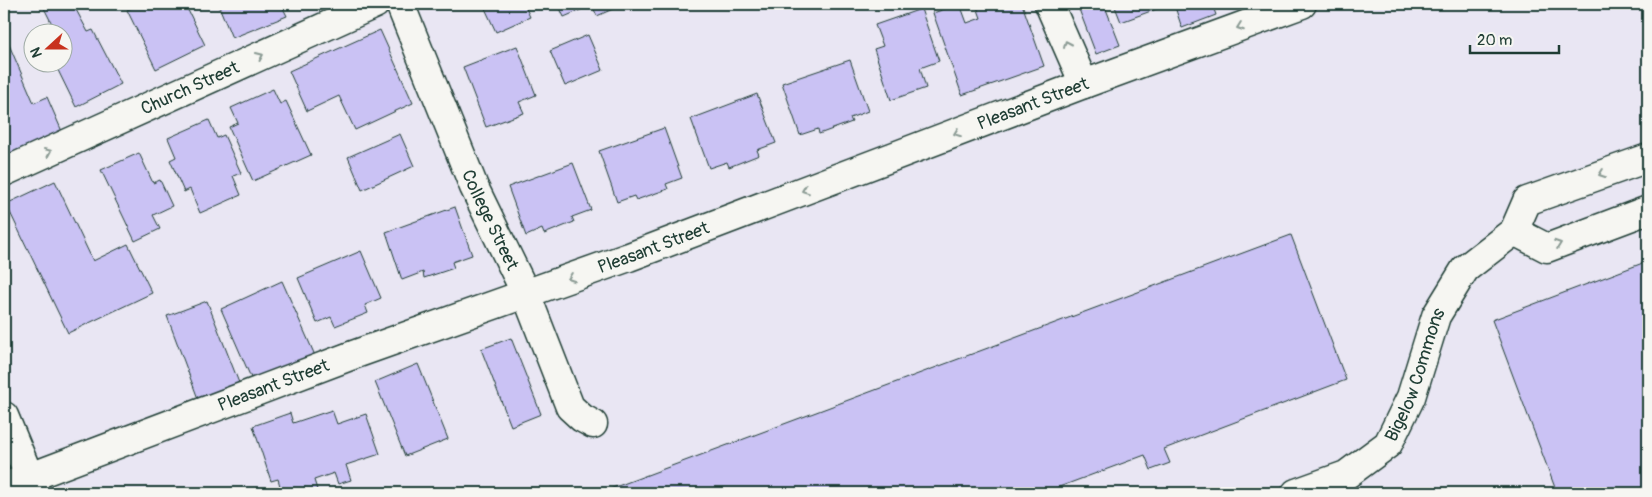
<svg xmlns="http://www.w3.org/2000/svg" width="1652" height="497" font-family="Pangolin,sans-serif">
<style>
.building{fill:#cac2f4;stroke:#1f3d34}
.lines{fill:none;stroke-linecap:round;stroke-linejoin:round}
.minor-casing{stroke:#1f3d34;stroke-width:31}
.minor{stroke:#f6f6f2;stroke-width:28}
.oneway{stroke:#8a9a93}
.labels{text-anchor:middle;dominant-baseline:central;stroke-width:4.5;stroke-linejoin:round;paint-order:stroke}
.street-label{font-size:18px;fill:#1f3d34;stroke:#f6f6f2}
</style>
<rect width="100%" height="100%" fill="#e9e6f3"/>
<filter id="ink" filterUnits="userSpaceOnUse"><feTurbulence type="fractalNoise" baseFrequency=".02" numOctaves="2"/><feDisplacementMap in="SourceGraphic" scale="10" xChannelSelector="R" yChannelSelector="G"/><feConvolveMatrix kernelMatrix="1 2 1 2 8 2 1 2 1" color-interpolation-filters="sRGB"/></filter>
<g filter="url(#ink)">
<g class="building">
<polygon points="42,4 73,4 88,32 93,30 121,84 76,107 54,62 62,62 62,32 56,32"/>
<polygon points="140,4 185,4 205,45 156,69 127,10"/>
<polygon points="218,4 281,4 287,16 232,38"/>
<polygon points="483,4 524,4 530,17 496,32"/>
<polygon points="558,4 624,4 597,16 592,5 564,17"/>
<polygon points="960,4 967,23 981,18 976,4 1022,4 1044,66 962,95 933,13"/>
<polygon points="1077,4 1104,4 1120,45 1096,54"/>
<polygon points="1114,4 1170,4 1121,22"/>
<polygon points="1174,4 1212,4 1216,15 1182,28"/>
<polygon points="921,9 939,61 920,68 926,88 891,100 874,49 883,46 875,25"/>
<polygon points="380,30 413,103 355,130 339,96 307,111 289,71"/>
<polygon points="4,33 34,103 47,97 64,136 4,162"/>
<polygon points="588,35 603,70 565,86 550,51"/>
<polygon points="517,46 536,95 519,102 524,113 486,127 463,67"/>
<polygon points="850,60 868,111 850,118 852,122 819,134 818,129 800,135 782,83"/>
<polygon points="273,89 280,104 286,101 311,155 253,181 229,127 238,123 231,108"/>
<polygon points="757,94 776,143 757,150 759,155 729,167 727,162 709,168 691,119"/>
<polygon points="209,120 217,138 224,135 241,173 233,176 241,195 200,213 190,189 184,192 170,160 176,157 168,138"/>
<polygon points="664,128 682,178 666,184 668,189 636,200 634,196 617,202 599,151"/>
<polygon points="400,134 414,166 362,190 348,157"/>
<polygon points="139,153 153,183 160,180 172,206 153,215 160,229 135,241 101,170"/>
<polygon points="573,163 591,210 572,217 574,222 544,234 542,229 526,236 508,187"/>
<polygon points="55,181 93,261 128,244 152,293 68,333 6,204"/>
<polygon points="455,207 472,255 452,262 454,268 424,278 423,272 402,280 386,232"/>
<polygon points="1291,235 1346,380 1164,449 1170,463 1151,470 1145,455 1043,493 599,493"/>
<polygon points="361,251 381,298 365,305 368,313 335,326 331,317 317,323 298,278"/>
<polygon points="1648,261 1648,493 1557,493 1492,320"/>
<polygon points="282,281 317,360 255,387 221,309"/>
<polygon points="207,301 241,388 200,404 167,316"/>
<polygon points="511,338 541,414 511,426 481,349"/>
<polygon points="418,364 448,439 405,456 375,382"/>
<polygon points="332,410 337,424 366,414 380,454 346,465 351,480 338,484 334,473 314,480 318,493 282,493 278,479 271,481 253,426 290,413 293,423"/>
</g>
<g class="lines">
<g class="minor-casing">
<g id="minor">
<path id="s1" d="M400 4 474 187 526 294 570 407 582 418 593 424"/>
<polyline points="1049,4 1084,84"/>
<path id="s2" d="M4 172 375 4"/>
<polyline points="1514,231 1547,248 1648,210"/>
<polyline points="4,416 36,493"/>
<path id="s3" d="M4 487 353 355 629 257 1084 84 1302 4"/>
<path id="s4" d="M1296 493 1346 475 1388 444 1411 397 1436 316 1465 269 1514 231 1527 201 1648 158"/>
</g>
</g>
<use href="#minor" class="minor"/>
</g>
<defs><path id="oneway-chevron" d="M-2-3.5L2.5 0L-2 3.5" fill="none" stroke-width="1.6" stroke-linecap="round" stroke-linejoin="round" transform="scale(1.25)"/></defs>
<g class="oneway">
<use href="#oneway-chevron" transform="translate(1240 27) rotate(160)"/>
<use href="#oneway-chevron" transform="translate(1067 44) rotate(-114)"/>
<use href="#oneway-chevron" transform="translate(260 56) rotate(-24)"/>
<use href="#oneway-chevron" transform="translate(957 133) rotate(159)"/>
<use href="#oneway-chevron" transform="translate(48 152) rotate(-24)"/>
<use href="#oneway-chevron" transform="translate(1602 174) rotate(160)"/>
<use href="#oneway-chevron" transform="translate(805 190) rotate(159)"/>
<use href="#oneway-chevron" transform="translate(1558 244) rotate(-20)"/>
<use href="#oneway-chevron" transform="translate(571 278) rotate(160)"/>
</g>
</g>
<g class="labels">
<g class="street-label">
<text stroke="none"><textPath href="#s2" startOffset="204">Church Street</textPath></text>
<text stroke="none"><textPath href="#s3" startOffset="1098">Pleasant Street</textPath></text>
<text stroke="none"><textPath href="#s1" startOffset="234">College Street</textPath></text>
<text stroke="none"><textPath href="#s3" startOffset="692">Pleasant Street</textPath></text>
<text stroke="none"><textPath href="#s4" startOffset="180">Bigelow Commons</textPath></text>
<text stroke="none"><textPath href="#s3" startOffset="288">Pleasant Street</textPath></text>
</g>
</g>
<rect width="1652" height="497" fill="none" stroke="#f6f6f2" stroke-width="20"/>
<rect x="10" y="10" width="1632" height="477" fill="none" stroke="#1f3d34" stroke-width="2" filter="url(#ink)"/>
<g transform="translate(48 48) rotate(249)"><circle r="24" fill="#f6f6f2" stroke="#a0aca6"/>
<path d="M0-4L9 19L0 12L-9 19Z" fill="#c8321e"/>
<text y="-8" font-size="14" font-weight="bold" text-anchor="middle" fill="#1f3d34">N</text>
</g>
<path d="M1470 45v8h89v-8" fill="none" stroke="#1f3d34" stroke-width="2.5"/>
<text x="1477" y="45" font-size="15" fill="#1f3d34" stroke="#f6f6f2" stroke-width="4" paint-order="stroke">20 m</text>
</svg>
